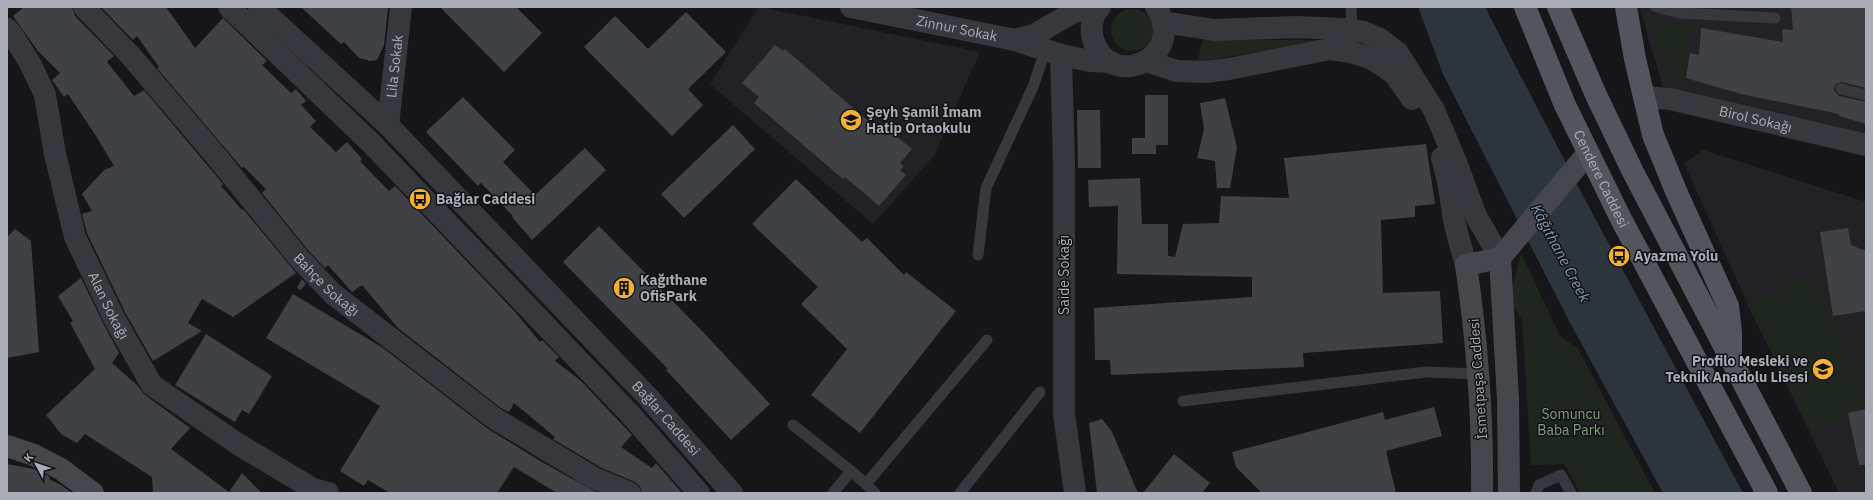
<svg xmlns="http://www.w3.org/2000/svg" width="1873" height="500" font-family="'IBM Plex Sans',sans-serif">
<style>
.built{fill:#222225}
.green{fill:#1e261f}
.water{fill:#2c353c}
.building{fill:#404145}
.lines{fill:none;stroke-linecap:round;stroke-linejoin:round}
.service{stroke:#37383d;stroke-width:11}
.minor{stroke:#37383d;stroke-width:22}
.tertiary{stroke:#37383d;stroke-width:22}
.secondary{stroke:#45474d;stroke-width:22}
.primary{stroke:#53555c;stroke-width:22}
.labels{text-anchor:middle;dominant-baseline:central;stroke-width:3;stroke-linejoin:round;paint-order:stroke}
.street-label{font-size:14px;fill:#a8adb8;stroke:#111113}
.poi-label{font-size:14px;font-weight:bold;fill:#a8adb8;stroke:#111113;text-anchor:start}
.park-label{font-size:14px;fill:#7fa381;stroke:#111113}
.water-label{font-size:15px;font-style:italic;fill:#7f9bb3;stroke:#111113}
</style>
<rect width="100%" height="100%" fill="#161618"/>
<g class="built">
<polygon points="759,7 980,52 934,156 873,224 710,84"/>
<polygon points="1640,7 1866,7 1866,139 1663,87 1641,13"/>
<polygon points="1703,150 1866,202 1866,493 1839,493 1748,305 1684,163"/>
</g>
<g class="green">
<circle cx="1132" cy="30" r="21"/>
<polygon points="1656,19 1692,27 1683,76 1669,72 1649,23 1651,20"/>
<polygon points="1203,40 1328,40 1197,62"/>
<polygon points="1521,253 1560,336 1578,349 1655,493 1580,493 1564,464 1531,465 1522,319 1509,300"/>
<polygon points="1809,276 1866,392 1866,405 1811,432 1748,305"/>
</g>
<polygon class="water" points="1418,7 1486,7 1489,15 1582,194 1743,493 1663,493 1568,319 1443,74"/>
<g class="building">
<polygon points="24,7 72,7 75,16 114,56 107,62 134,96 144,90 223,184 221,186 242,210 243,209 296,273 233,317 202,299 188,323 202,331 153,361 126,314 87,233 82,214 92,211 82,194 104,170 114,166 96,136 68,94 64,97 52,80 60,73 38,51 13,16"/>
<polygon points="101,7 166,7 195,48 223,18 267,61 262,65 291,93 296,89 306,101 301,105 316,121 310,127 336,152 347,142 362,159 360,161 389,191 395,186 515,312 540,342 542,340 559,357 555,361 580,380 632,435 621,447 652,468 656,463 682,493 642,493 640,486 635,482 600,467 553,439 555,437 514,403 509,412 501,408 398,328 362,285 352,292 328,265 325,268 308,250 262,193 266,189 244,167 242,168 157,68 159,67 137,36 133,40"/>
<polygon points="301,7 388,7 384,45 377,60 370,61 359,58 344,42 341,44"/>
<polygon points="440,7 516,7 542,33 504,72"/>
<polygon points="1791,7 1866,7 1866,88 1842,82 1836,84 1834,88 1834,91 1839,96 1866,102 1866,124 1839,116 1839,114 1741,94 1686,78 1690,53 1699,55 1701,28 1783,42 1782,29 1793,30"/>
<polygon points="686,12 726,52 688,89 703,105 672,136 584,47 615,16 648,49"/>
<polygon points="775,45 783,51 785,49 881,132 886,136 890,131 912,149 900,163 904,166 900,170 906,175 879,206 845,177 843,179 754,103 759,97 742,83"/>
<polygon points="1145,95 1168,95 1168,145 1156,145 1156,154 1132,154 1132,138 1145,138"/>
<polygon points="463,97 515,150 503,162 535,195 585,148 606,170 532,240 512,217 513,216 481,183 478,186 426,132"/>
<polygon points="1225,98 1237,147 1230,188 1217,188 1215,161 1197,158 1204,129 1200,103"/>
<polygon points="1077,110 1100,110 1101,168 1078,168"/>
<polygon points="733,125 755,149 684,218 661,194"/>
<polygon points="1426,144 1435,204 1415,206 1415,217 1381,220 1383,293 1440,291 1443,343 1303,353 1304,367 1111,375 1110,360 1095,360 1094,308 1252,297 1252,277 1117,274 1118,206 1089,207 1088,180 1140,178 1142,224 1168,224 1168,256 1175,257 1183,224 1219,223 1221,196 1289,198 1284,158"/>
<polygon points="796,179 862,242 867,238 904,275 906,272 956,311 860,433 811,395 847,349 801,304 818,287 752,224"/>
<polygon points="599,226 704,333 770,404 731,440 666,370 668,369 563,262"/>
<polygon points="1848,228 1851,245 1866,251 1866,311 1833,316 1820,232"/>
<polygon points="15,229 31,241 39,352 7,358 7,237"/>
<polygon points="81,278 104,325 119,353 112,363 137,385 145,395 190,428 171,449 229,492 242,473 262,493 153,493 152,477 85,434 77,443 61,434 46,415 95,369 70,323 73,321 58,296"/>
<polygon points="302,279 306,284 300,290 297,288"/>
<polygon points="293,294 383,348 488,429 540,461 598,493 557,493 514,467 497,493 390,493 368,480 364,486 340,471 380,406 266,338"/>
<polygon points="206,334 272,376 249,414 242,410 235,422 175,385"/>
<polygon points="1434,407 1442,436 1386,451 1396,493 1262,493 1236,467 1232,452 1383,412 1385,420"/>
<polygon points="1866,409 1866,465 1859,465 1848,413"/>
<polygon points="1102,419 1112,432 1138,493 1097,493 1089,423"/>
<polygon points="1174,454 1210,483 1202,493 1143,493"/>
<polygon points="7,464 34,469 50,477 49,479 61,485 72,493 7,493"/>
</g>
<g class="lines">
<g class="service">
<polyline points="1351,7 1352,30"/>
<polyline points="1656,7 1680,13 1775,18"/>
<polyline points="1841,89 1866,95"/>
<polyline points="978,255 986,188 1033,87 1045,51"/>
<polyline points="1183,401 1426,372 1478,374"/>
<polyline points="793,425 851,471 833,493"/>
<polyline points="851,471 866,484 987,340"/>
<polyline points="866,484 875,493"/>
<polyline points="960,493 1040,392"/>
<polyline points="1536,493 1539,485 1561,475 1571,493"/>
</g>
<g class="minor">
<path id="s1" d="M84 7 130 55 211 150 299 258 333 294 494 418 594 478 630 493"/>
<path id="s2" d="M851 7 1015 40 1061 55 1090 61 1111 62"/>
<path id="s3" d="M7 29 13 36 30 63 45 95 55 154 75 237 115 320 152 385 238 444 313 489 328 493"/>
<polyline points="1015,40 1034,35 1072,13 1089,7"/>
<polyline points="1061,55 1064,165 1064,414 1075,493"/>
<path id="s4" d="M1644 97 1670 99 1866 145"/>
<path id="s5" d="M388 125 401 7"/>
</g>
<g class="tertiary">
<polyline points="229,7 371,143 630,414 699,493"/>
<path id="s6" d="M259 7 388 125 648 397 732 493"/>
<path d="M1100 7C1092 15 1090 28 1093 39 1108 93 1189 58 1156 7"/>
<polyline points="1163,22 1214,30 1296,27 1344,29 1364,32 1380,39 1398,53 1434,110 1456,162 1476,216 1500,258"/>
<polyline points="1146,61 1177,71 1205,72 1229,69 1330,49 1351,52 1370,58 1385,67 1395,75 1412,99"/>
<polyline points="1442,158 1448,181 1455,225 1466,265"/>
</g>
<g class="secondary">
<polyline points="1500,258 1508,399 1509,493"/>
<polyline points="1500,258 1588,153"/>
<polyline points="7,446 34,455 61,469 93,493"/>
<path d="M1482 493C1483 417 1477 340 1466 265L1500 258"/>
</g>
<g class="primary">
<path id="s7" d="M1525 7 1565 105 1621 219 1767 493"/>
<polyline points="1558,7 1596,95 1632,170 1801,493"/>
<polyline points="1626,7 1635,59 1653,135 1676,191 1728,306 1731,332 1731,353"/>
</g>
</g>
<defs>
<g id="school-disc" transform="scale(1.15)"><circle r="9.5" fill="#f2b134" stroke="#111113"/><path d="M0-5L7-2L0 1L-7-2ZM-4 1L0 2.5L4 1V4Q0 6-4 4Z" fill="#111"/></g>
<g id="bus-disc" transform="scale(1.15)"><circle r="9.5" fill="#f2b134" stroke="#111113"/><path d="M-5-6H5V4H4V6H2V4H-2V6H-4V4H-5ZM-3.5-4V0h7V-4ZM-3.5 1.2v1.5H-2V1.2ZM2 1.2v1.5H3.5V1.2Z" fill="#111"/></g>
<g id="building-disc" transform="scale(1.15)"><circle r="9.5" fill="#f2b134" stroke="#111113"/><path d="M-4-6H4V6H1V3H-1V6H-4ZM-2.5-4.3h1.7v1.8h-1.7ZM.8-4.3h1.7v1.8H.8ZM-2.5-1h1.7V.8h-1.7ZM.8-1h1.7V.8H.8Z" fill="#111"/></g>
</defs>
<g fill-rule="evenodd">
<use href="#school-disc" x="851" y="120"/>
<use href="#bus-disc" x="420" y="199"/>
<use href="#bus-disc" x="1619" y="256"/>
<use href="#building-disc" x="624" y="288"/>
<use href="#school-disc" x="1823" y="369"/>
</g>
<g class="labels">
<g class="street-label">
<text stroke="none"><textPath href="#s2" startOffset="108">Zinnur Sokak</textPath></text>
<text stroke="none"><textPath href="#s5" startOffset="59">Lila Sokak</textPath></text>
<text stroke="none"><textPath href="#s4" startOffset="114">Birol Sokağı</textPath></text>
<text stroke="none"><textPath href="#s7" startOffset="188">Cendere Caddesi</textPath></text>
<text transform="translate(1064 275) rotate(-90)">Saide Sokağı</text>
<text stroke="none"><textPath href="#s1" startOffset="369">Bahçe Sokağı</textPath></text>
<text stroke="none"><textPath href="#s3" startOffset="298">Alan Sokağı</textPath></text>
<text transform="translate(1478 379) rotate(-94)">İsmetpaşa Caddesi</text>
<text stroke="none"><textPath href="#s6" startOffset="579">Bağlar Caddesi</textPath></text>
</g>
<g class="poi-label">
<text x="866" y="112">Şeyh Şamil İmam<tspan x="866" dy="16">Hatip Ortaokulu</tspan></text>
<text x="436" y="199">Bağlar Caddesi</text>
<text x="1634" y="256">Ayazma Yolu</text>
<text x="640" y="280">Kağıthane<tspan x="640" dy="16">OfisPark</tspan></text>
<text x="1808" y="361" text-anchor="end">Profilo Mesleki ve<tspan x="1808" dy="16">Teknik Anadolu Lisesi</tspan></text>
</g>
<g class="park-label">
<text x="1571" y="414">Somuncu<tspan x="1571" dy="16">Baba Parkı</tspan></text>
</g>
<g class="water-label">
<text transform="translate(1561 253) rotate(62)">Kâğıthane Creek</text>
</g>
</g>
<rect width="1873" height="500" fill="none" stroke="#a8adb8" stroke-width="16"/>
<g transform="translate(36 464) rotate(310)" stroke="#111113" stroke-width="3" paint-order="stroke">
<path d="M0-3L7 15L0 10L-7 15Z" fill="#a8adb8"/>
<text y="-6" font-size="11" font-weight="bold" text-anchor="middle" fill="#a8adb8">K</text>
</g>
</svg>
